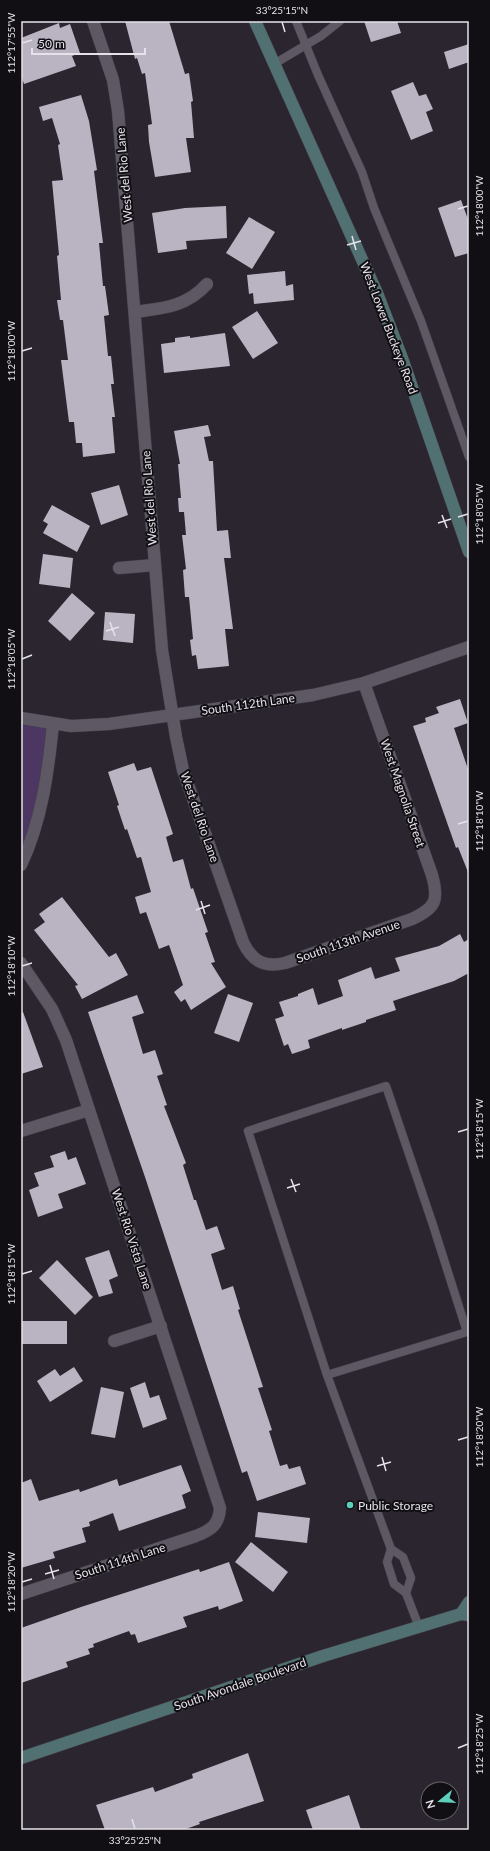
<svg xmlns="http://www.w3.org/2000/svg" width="490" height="1851" font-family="Lato,sans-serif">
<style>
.green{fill:#4c3763}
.building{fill:#bab4c2}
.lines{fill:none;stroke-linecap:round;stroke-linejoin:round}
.service-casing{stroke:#454149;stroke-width:9}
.minor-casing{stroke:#454149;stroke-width:13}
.secondary-casing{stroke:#454149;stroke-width:13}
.service{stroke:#5d5864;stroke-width:8}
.minor{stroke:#5d5864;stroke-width:12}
.secondary{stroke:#517072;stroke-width:12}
.ticks{fill:none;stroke:#e5e2e9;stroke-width:1.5}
.poi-dot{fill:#5dceb9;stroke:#110f14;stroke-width:1.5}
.labels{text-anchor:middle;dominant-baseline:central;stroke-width:4;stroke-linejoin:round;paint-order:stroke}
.street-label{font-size:12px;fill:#e5e2e9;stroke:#110f14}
.poi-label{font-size:12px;fill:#e5e2e9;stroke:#110f14;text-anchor:start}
.neatline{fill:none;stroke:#e5e2e9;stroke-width:1.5}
.ticks-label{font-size:10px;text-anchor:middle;fill:#e5e2e9}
</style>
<rect width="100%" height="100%" fill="#2a252f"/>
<polygon class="green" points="21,718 53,724 48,768 21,865"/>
<g class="building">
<polygon points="125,21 169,21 185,74 189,73 193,101 191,102 194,138 186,138 191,172 155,177 149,142 148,125 152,124 145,73 142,74 137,58 135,59"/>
<polygon points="364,21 397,21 401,33 371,42"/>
<polygon points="59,23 60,28 70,24 80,53 72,56 76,66 24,84 21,75 21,38"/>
<polygon points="469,44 469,62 449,69 444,52"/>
<polygon points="413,82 419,96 426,94 433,109 426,112 433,131 411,140 391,91"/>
<polygon points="81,95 89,121 97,170 94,171 103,243 99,243 103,286 105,286 109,315 104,316 108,356 111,356 114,384 111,384 115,417 112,417 115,453 83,457 82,443 76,443 74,422 69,422 61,360 68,360 63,320 60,320 57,300 61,300 57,256 59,255 52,181 63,180 58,145 60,144 52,118 43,121 39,107"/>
<polygon points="461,200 469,222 469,253 455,257 438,208"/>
<polygon points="226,206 227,238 186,241 187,249 158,253 152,213 185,208"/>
<polygon points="249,217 275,232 252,269 226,253"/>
<polygon points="285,271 286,286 293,284 294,300 254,304 253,293 249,294 247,275"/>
<polygon points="257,311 278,343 253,359 232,327"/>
<polygon points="225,333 230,366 164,373 161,344 175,342 175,338 190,336 190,338"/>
<polygon points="208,425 211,436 204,437 209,461 213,461 217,531 228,530 231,558 224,558 233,629 225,629 229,666 198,669 196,655 192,656 190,640 193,639 189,597 185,597 183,570 186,569 182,535 186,535 184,512 179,512 178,498 181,498 178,464 180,464 174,431"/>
<polygon points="119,485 128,515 101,525 91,493"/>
<polygon points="52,505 90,526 77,552 43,533 48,524 43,521"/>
<polygon points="43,554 73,558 70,588 39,584"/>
<polygon points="72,593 95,613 70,641 48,621"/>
<polygon points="105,612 135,614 133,643 103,640"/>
<polygon points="460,699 468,723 454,728 469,772 469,872 468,872 458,847 456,848 413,726 426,722 425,718 439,713 436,707"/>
<polygon points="134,763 137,771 151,767 173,834 166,837 173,862 183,859 191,889 193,888 208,932 205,933 215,962 211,963 226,987 191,1010 185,999 181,1002 174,992 183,985 169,945 159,949 146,912 140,914 135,897 151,892 141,857 137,858 127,829 125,830 117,806 119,805 108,772"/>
<polygon points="62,897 109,957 116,953 128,975 82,999 75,986 78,985 34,930 45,922 39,914"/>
<polygon points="460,934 464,942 469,939 469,973 454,981 393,1001 396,1010 366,1020 366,1022 342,1030 342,1028 308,1040 310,1048 292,1054 288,1044 284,1046 275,1019 284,1016 279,1002 298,996 298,994 313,988 318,1005 343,996 338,980 371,967 375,979 400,971 395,958 439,946"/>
<polygon points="228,994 253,1003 239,1042 214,1033"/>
<polygon points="137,995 144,1013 132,1017 143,1054 155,1050 163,1074 157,1076 167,1105 164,1106 186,1163 183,1165 194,1200 196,1200 206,1230 217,1226 225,1249 211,1254 222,1290 233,1286 240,1309 238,1310 263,1387 258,1388 272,1430 269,1431 280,1466 287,1464 289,1469 300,1466 306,1484 257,1501 247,1471 242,1473 145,1177 88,1012"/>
<polygon points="21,1012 23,1012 43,1067 21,1074"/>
<polygon points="65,1151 68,1160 76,1157 86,1184 58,1194 63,1208 38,1217 29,1190 39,1186 34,1173 54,1167 50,1156"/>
<polygon points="109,1250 118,1276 109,1280 113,1293 99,1297 85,1258"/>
<polygon points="57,1260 93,1297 75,1315 39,1278"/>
<rect x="21" y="1321" width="46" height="23"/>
<polygon points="74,1367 83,1381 50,1402 37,1381 55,1369 60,1376"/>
<polygon points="145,1382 150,1398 159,1395 167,1419 143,1428 130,1388"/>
<polygon points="101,1387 124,1392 115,1438 91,1434"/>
<polygon points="181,1465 191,1491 182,1495 186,1508 119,1531 113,1513 89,1522 90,1526 82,1528 86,1542 53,1552 55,1558 21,1568 21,1483 31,1479 39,1501 79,1489 80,1492 117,1479 119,1486"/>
<polygon points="258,1512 310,1518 307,1543 255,1537"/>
<polygon points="251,1542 288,1572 273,1592 235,1562"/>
<polygon points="229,1562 243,1601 219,1610 218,1606 183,1617 187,1627 138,1643 135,1634 131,1635 129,1631 93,1644 94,1647 88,1649 90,1654 66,1662 68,1667 21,1683 21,1628 81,1607 199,1569 200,1572"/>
<polygon points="248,1753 264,1801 199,1822 200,1824 183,1830 105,1830 96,1805 153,1787 155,1792 193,1778 192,1774"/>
<polygon points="349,1795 361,1830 313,1830 306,1810"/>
</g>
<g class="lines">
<g class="service-casing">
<g id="service">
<polyline points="296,21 318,75 362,172 374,208 421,321 469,457"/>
<polyline points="274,64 321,36 340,21"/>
<polyline points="327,1375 248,1131 386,1086 433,1225 467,1332 327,1375 391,1549 403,1557 411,1578 406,1593"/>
<polyline points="391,1549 387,1562 394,1584 406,1593 419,1627"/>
</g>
</g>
<g class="minor-casing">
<g id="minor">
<path d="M93 21 113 80 118 111 162 650 176 737 183 770 243 942C252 961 264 968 285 963L412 919C436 908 439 900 432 875L364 683"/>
<path d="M135 312C164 308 186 307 207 284"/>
<polyline points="119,568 155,565"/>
<polyline points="21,718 71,726 109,724 313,695 364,683 469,647"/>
<path d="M21 865C42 820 48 773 53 724"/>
<path d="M21 963 52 1009 66 1040 220 1508C219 1525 211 1530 196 1536L21 1594"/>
<polyline points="21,1131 89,1110"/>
<polyline points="114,1341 161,1326"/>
</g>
</g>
<g class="secondary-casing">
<g id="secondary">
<polyline points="255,21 377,293 402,358 469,552"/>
<polyline points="461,1614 469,1602"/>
<polyline points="21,1758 323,1656 461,1614 469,1615"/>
</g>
</g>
<use href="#service" class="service"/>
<use href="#minor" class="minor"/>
<use href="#secondary" class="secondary"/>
</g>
<path class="ticks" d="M282 22 285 32M22 43 32 40M458 209 468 206M352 236 356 250M347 245 361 241M22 351 32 348M442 515 447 528M458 517 468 514M438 523 451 519M110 622 115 636M106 631 119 627M22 659 32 655M458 824 468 821M201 901 205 914M196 910 210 905M22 966 32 963M458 1132 468 1129M291 1179 296 1192M287 1188 300 1184M22 1274 32 1271M458 1440 468 1437M382 1457 386 1471M377 1466 391 1462M50 1565 54 1579M45 1574 59 1570M22 1582 32 1579M458 1748 468 1744M132 1819 135 1829"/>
<circle class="poi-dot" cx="350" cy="1505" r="4"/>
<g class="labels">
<g class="street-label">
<text transform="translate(124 175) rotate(-95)">West del Rio Lane</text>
<text transform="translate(389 328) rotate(69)">West Lower Buckeye Road</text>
<text transform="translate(149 498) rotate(-94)">West del Rio Lane</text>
<text transform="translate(248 704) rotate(-8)">South 112th Lane</text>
<text transform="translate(403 793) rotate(71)">West Magnolia Street</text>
<text transform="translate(200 817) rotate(71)">West del Rio Lane</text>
<text transform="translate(348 941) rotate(-19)">South 113th Avenue</text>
<text transform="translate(132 1239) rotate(72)">West Rio Vista Lane</text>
<text transform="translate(120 1561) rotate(-18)">South 114th Lane</text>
<text transform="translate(240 1684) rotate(-19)">South Avondale Boulevard</text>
</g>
<g class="poi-label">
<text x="358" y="1505">Public Storage</text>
</g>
</g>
<rect width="490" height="1851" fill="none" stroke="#110f14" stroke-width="44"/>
<g transform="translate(440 1801) rotate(252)"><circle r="19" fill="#110f14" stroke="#666369"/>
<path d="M0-3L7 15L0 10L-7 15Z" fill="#5dceb9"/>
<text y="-6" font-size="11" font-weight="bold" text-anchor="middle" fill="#e5e2e9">N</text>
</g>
<path d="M32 48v6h113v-6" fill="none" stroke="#e5e2e9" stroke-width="2"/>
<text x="38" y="48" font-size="12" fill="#e5e2e9" stroke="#110f14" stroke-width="3" paint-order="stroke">50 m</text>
<rect x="22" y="22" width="446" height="1807" class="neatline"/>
<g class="ticks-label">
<text x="282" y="14">33°25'15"N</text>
<text transform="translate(11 43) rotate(-90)" y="4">112°17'55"W</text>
<text transform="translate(479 206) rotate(-90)" y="4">112°18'00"W</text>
<text transform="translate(11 351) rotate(-90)" y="4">112°18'00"W</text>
<text transform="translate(479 514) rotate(-90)" y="4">112°18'05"W</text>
<text transform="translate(11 659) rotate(-90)" y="4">112°18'05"W</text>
<text transform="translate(479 821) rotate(-90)" y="4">112°18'10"W</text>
<text transform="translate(11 966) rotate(-90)" y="4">112°18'10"W</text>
<text transform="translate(479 1129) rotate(-90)" y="4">112°18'15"W</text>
<text transform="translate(11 1274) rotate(-90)" y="4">112°18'15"W</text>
<text transform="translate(479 1437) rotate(-90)" y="4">112°18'20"W</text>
<text transform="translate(11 1582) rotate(-90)" y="4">112°18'20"W</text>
<text transform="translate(479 1744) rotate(-90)" y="4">112°18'25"W</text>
<text x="135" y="1844">33°25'25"N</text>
</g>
</svg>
